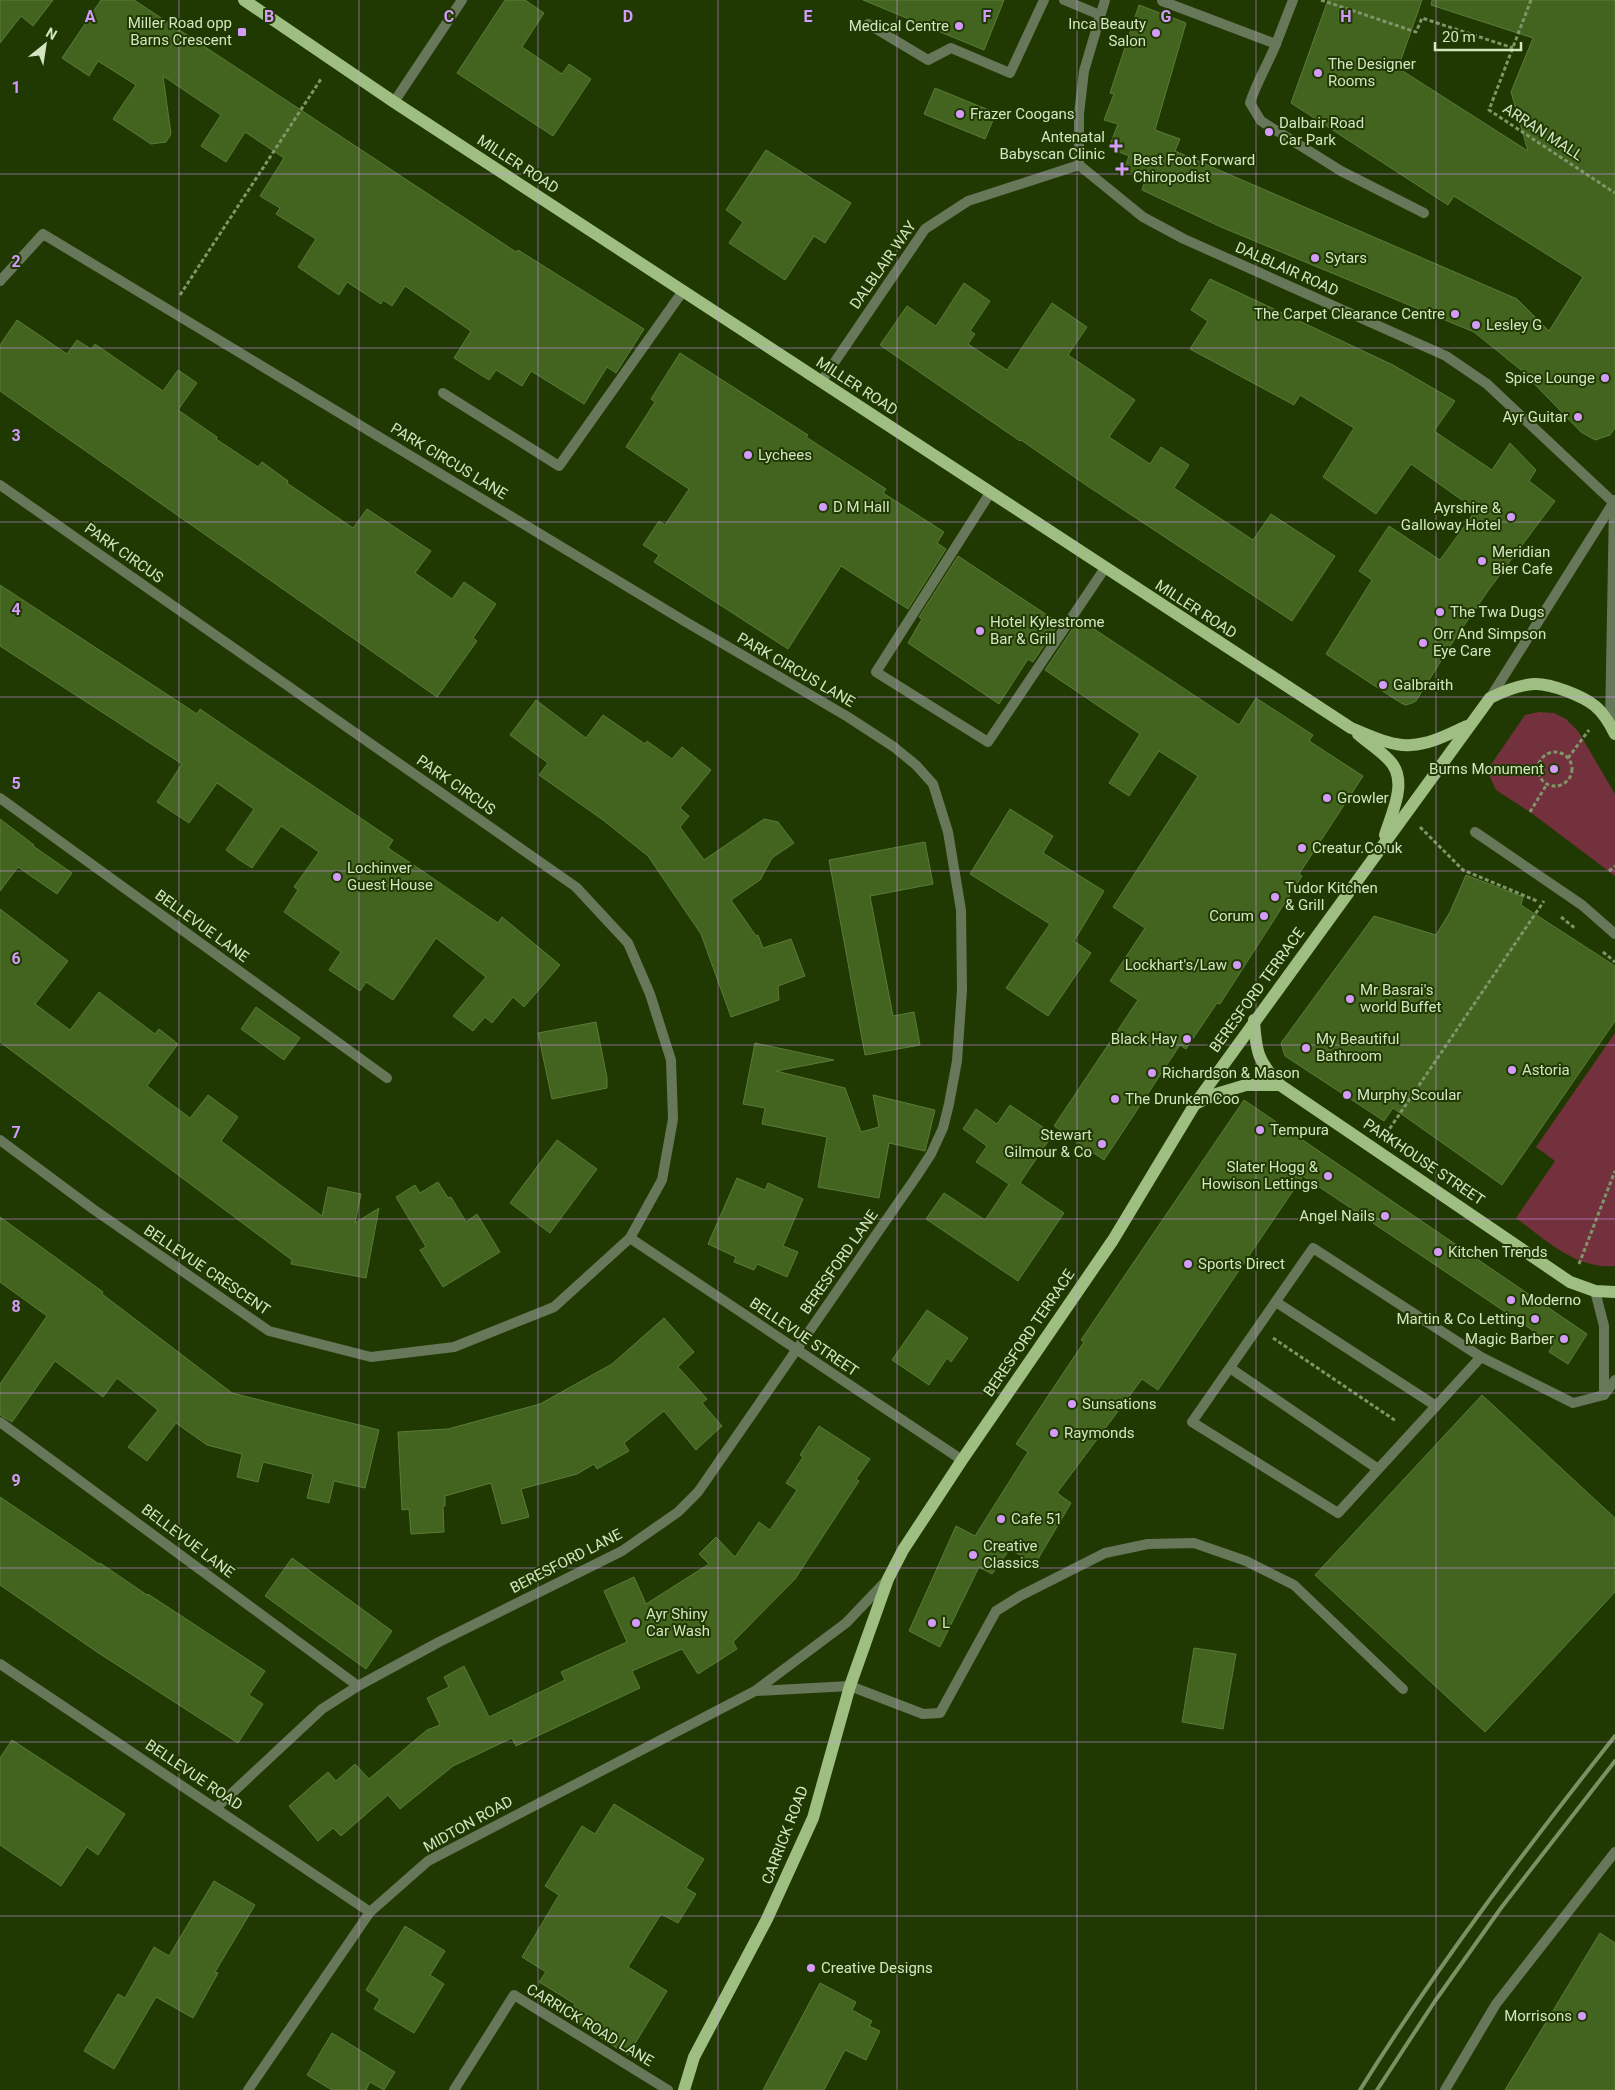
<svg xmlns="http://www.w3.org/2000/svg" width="1615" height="2090" font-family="Roboto,sans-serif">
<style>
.green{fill:#73313d}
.building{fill:#43641f;stroke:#5a7c38}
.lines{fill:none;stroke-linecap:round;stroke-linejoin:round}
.path{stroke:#7f9568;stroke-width:3;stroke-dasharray:4 2.5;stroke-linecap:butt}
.service{stroke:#67775a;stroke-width:10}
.minor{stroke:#67775a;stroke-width:10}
.tertiary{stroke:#67775a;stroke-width:10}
.primary{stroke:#9ebe82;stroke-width:12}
.rail{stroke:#7b9163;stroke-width:4}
.grid{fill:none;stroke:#d59bfb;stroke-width:1;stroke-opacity:0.55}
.poi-dot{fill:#d59bfb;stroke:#203801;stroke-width:2}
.labels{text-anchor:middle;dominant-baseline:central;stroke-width:4;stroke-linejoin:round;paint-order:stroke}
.poi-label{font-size:15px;fill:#d2e6c2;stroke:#203801;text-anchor:start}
.street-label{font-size:15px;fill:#d2e6c2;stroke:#203801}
.grid-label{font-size:16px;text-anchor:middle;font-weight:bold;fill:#d59bfb;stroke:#203801;stroke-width:4;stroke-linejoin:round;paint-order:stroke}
</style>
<rect width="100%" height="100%" fill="#203801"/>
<g class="green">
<polygon points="1539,712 1554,713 1566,719 1578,731 1615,794 1615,876 1530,812 1496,790 1488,773 1490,766 1525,715"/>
<path d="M1615 1033V1266C1575 1269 1547 1241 1516 1218L1555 1161 1536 1147Z"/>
</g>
<g class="building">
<polygon points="0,0 53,0 33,26 21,16 0,43"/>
<polygon points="101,0 134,0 516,252 518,250 644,329 616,373 607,367 584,404 531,371 522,386 496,370 489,380 454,358 471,331 405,286 392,306 383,300 381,304 347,282 339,295 298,267 316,239 276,214 280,208 260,196 284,158 245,132 226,162 201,146 221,115 163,76 171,134 166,142 151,144 113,119 136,85 98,61 89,76 62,58"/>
<polygon points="505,0 525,0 544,13 522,47 562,74 569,64 591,79 553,136 457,73"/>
<polygon points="863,0 1004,0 984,50"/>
<polygon points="1328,0 1422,0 1398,68 1528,151 1511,92 1533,38 1431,5 1432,0 1615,0 1615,428 1610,435 1595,440 1581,432 1521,370 1474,332 1221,227 1142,190 1146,178 1124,169 1129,156 1109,148 1118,124 1104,120 1114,94 1110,93 1139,5 1186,23 1155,130 1180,139 1175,151 1517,299 1549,331 1583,277 1454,196 1448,205 1291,103"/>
<polygon points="935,88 996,113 985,139 924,114"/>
<polygon points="766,150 851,203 825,243 814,236 785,280 729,243 743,222 726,210"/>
<polygon points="1210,279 1393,365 1455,401 1434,431 1492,470 1510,443 1536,470 1529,481 1555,501 1490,588 1454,640 1416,701 1412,703 1406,705 1401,703 1326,654 1372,580 1359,571 1389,526 1440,560 1476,510 1411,464 1376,514 1323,477 1354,428 1300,395 1294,405 1190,349 1208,321 1191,310"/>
<polygon points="964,283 990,301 970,331 975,334 968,344 1007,370 1052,303 1087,327 1068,355 1135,400 1109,437 1150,464 1161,447 1189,465 1174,488 1253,540 1271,514 1335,556 1292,621 1086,485 1021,440 1020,441 880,345 907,306 936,326"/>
<polygon points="17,320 67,354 77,340 91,349 95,344 163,391 178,370 197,383 178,410 217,437 216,439 258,467 262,462 288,481 287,483 353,528 367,509 431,551 415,573 452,599 464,582 496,604 473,638 477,641 437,697 0,391 0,345"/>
<polygon points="680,353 808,435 806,437 886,489 883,493 944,532 937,543 946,549 908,609 841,566 788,649 654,562 659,555 643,545 659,521 665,525 689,489 626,447 655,402 651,399"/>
<polygon points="958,556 1059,623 1033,662 1028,659 999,704 908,643 922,619 919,617"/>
<polygon points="0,585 197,714 200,709 229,729 393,840 388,848 418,868 498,923 502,917 560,965 524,1007 513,997 492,1023 485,1017 473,1031 453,1016 486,977 436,938 393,1000 366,982 360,991 329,970 341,952 284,912 298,890 294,887 319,852 281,826 252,868 238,859 226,850 254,809 217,783 189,823 157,802 182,764 0,646"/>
<polygon points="1079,619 1239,725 1256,698 1313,735 1309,741 1363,776 1299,874 1302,876 1220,1004 1217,1003 1186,1049 1180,1045 1104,1160 1054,1126 1138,1000 1110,981 1145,928 1113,907 1198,776 1159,751 1129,796 1109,783 1140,734 1045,670"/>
<polygon points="536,700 586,738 603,715 645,744 647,741 672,759 682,747 711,770 680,808 689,816 680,827 704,860 764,819 778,822 794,843 772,858 760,880 731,900 756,936 758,935 763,948 791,939 805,976 778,986 779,1000 731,1017 701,934 648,856 603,820 539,775 548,763 510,735"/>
<polygon points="1010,809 1053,836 1043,853 1104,891 1074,941 1091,953 1048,1016 1006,988 1050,924 970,874"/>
<polygon points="0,819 34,845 33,846 72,873 57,894 18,867 0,891"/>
<polygon points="925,842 933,884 870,896 893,1016 914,1012 920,1045 865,1055 829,860"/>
<polygon points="1466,875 1523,897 1521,905 1615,966 1615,1021 1502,1185 1393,1108 1384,1121 1285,1056 1281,1043 1374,916 1436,935 1450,912"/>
<polygon points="0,909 68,961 35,1004 70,1030 99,992 155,1034 159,1029 178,1044 147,1086 190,1118 208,1095 238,1117 221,1141 322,1216 328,1187 361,1194 355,1223 379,1208 366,1278 291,1264 292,1260 0,1042"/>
<polygon points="256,1007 300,1038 284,1060 241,1029"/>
<polygon points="596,1022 607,1078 607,1088 552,1099 538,1033"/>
<polygon points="755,1043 834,1060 776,1071 845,1088 861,1132 879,1127 873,1095 935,1110 925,1151 889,1143 879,1198 818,1187 827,1137 762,1124 765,1108 743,1104"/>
<polygon points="1244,1100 1587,1334 1568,1364 1549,1352 1553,1344 1303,1176 1158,1390 1142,1379 1057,1493 1071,1503 1035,1564 1010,1549 992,1574 979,1567 940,1647 909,1631 956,1526 975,1536 1028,1452 1016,1444 1084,1342 1081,1340"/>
<polygon points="1010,1105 1053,1134 1020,1183 1064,1213 1018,1281 926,1219 944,1193 985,1220 1009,1184 976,1162 987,1146 963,1129 976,1109 997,1124"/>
<polygon points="557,1140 597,1169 550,1233 510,1203"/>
<polygon points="737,1178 765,1190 768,1183 803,1199 783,1246 798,1252 787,1277 757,1264 754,1270 734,1262 736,1257 708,1244"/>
<polygon points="438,1182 448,1198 451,1197 466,1222 477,1214 500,1252 443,1287 420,1250 426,1247 396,1197 415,1185 420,1193"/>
<polygon points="0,1217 103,1292 102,1294 232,1393 379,1430 365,1488 334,1481 329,1503 307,1498 313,1474 263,1462 258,1482 237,1477 242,1454 207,1445 176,1423 147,1461 128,1447 158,1410 117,1378 103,1397 55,1361 12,1422 0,1415 0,1384 47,1316 0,1282"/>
<polygon points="927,1310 968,1338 951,1362 947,1358 929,1385 892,1360"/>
<polygon points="664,1318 694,1352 678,1367 707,1399 702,1403 722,1426 696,1450 664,1411 624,1443 629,1451 597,1469 594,1464 577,1474 521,1489 529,1517 502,1524 491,1483 445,1496 445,1506 443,1506 444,1532 411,1534 409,1509 402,1510 398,1432 448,1429 540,1404 612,1364"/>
<polygon points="1482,1395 1615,1518 1615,1592 1485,1732 1315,1575"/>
<polygon points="819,1426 870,1459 856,1479 859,1481 795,1579 733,1642 737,1649 698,1674 682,1649 632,1671 640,1688 516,1746 512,1738 453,1766 400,1809 388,1795 341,1836 333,1828 318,1841 289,1806 328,1772 336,1781 355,1764 369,1779 427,1730 440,1725 427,1698 449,1687 444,1677 464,1666 489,1717 565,1680 561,1672 627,1642 604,1591 634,1577 646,1604 709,1564 699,1554 716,1537 735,1557 759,1522 770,1530 797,1490 786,1483 803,1457 800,1455"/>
<polygon points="0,1497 99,1564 100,1563 147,1595 148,1594 265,1671 249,1695 263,1704 238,1743 97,1652 0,1585"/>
<polygon points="292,1558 392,1631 366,1669 265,1596"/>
<polygon points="1194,1648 1236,1654 1223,1729 1182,1722"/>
<polygon points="12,1740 125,1814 98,1855 87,1847 61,1886 0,1845 0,1758"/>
<polygon points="614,1804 704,1859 686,1888 696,1894 678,1923 661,1914 628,1967 667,1991 628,2055 567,2017 575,2004 539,1982 546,1972 522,1957 559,1895 545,1886 582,1826 595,1834"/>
<polygon points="214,1881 255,1905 215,1972 218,1973 193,2018 156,1997 114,2069 84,2051 118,1994 125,1998 154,1947 169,1956"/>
<polygon points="405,1926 445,1951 430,1975 444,1984 414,2033 374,2009 380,1999 366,1990"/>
<polygon points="1600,1933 1615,1943 1615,2090 1505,2090"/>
<polygon points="820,1983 856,2002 852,2010 872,2021 869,2026 880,2031 866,2060 845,2050 824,2090 763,2090"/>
<polygon points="332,2033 395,2072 384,2090 370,2082 366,2090 332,2090 307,2075"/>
</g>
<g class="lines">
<g class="path">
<polyline points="1321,0 1416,32 1422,18 1513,48"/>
<polyline points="1531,0 1489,110 1615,193"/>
<polyline points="180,295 321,79"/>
<circle cx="1555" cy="769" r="17"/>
<polyline points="1568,758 1589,730"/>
<polyline points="1530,812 1547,784"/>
<polyline points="1420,827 1463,870 1537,901"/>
<polyline points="1609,871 1615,866"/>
<polyline points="1561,917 1576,929"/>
<polyline points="1603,952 1615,962"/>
<polyline points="1386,1134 1544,901"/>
<polyline points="1579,1264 1615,1171"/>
<polyline points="1273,1338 1396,1421"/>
</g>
<g class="service">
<polyline points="1064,0 1100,15"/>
<polyline points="1162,1 1276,44 1293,0"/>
<polyline points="868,24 928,60 951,48 1010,73 1044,0"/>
<path d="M1276 44C1268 64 1256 83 1250 103L1261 121 1341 171 1424 213"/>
<polyline points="0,281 43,234 686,622 848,717 894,747 916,765 933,784 948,832 961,910 962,990 957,1061 949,1104 943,1128 931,1154 916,1177 698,1492 678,1512 622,1551 439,1642 358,1686 322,1709 216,1808"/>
<polyline points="443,393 559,466 683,291"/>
<polyline points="990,493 876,672 988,742 1105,568"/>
<polyline points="0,798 387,1078"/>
<polyline points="1475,832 1582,905 1615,934"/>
<polyline points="1595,1291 1604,1326 1604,1395"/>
<polyline points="1276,1302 1436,1406"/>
<polyline points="1481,1357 1338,1513 1192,1422 1313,1248 1481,1357 1573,1403 1604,1395 1615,1380"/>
<polyline points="1230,1368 1378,1469"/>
<polyline points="0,1422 358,1686"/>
<polyline points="850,1686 923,1714 940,1713 996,1611 1020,1596 1105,1553 1148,1544 1194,1543 1246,1561 1294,1585 1403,1689"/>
<polyline points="454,2090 514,1995 668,2090"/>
<polyline points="1445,2090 1496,2004 1615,1852"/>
</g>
<g class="minor">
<polyline points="394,102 462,0"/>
<polyline points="1079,165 1143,217 1184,239 1446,356 1487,384 1614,503"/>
<polyline points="1079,165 1079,114 1084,71 1105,0"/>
<polyline points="821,382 925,229 968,201 1079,165"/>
<polyline points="0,485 576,887 628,943 650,994 671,1060 673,1119 662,1180 630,1238 554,1307 454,1347 371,1357 269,1331 93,1209 0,1140"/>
<polyline points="1490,698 1615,500"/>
<polyline points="1610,725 1614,504"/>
<polyline points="630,1238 962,1460"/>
<polyline points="0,1664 370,1912"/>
</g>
<g class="tertiary">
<polyline points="756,1691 850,1686"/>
<polyline points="248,2090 370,1912 428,1861 755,1691 846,1623 887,1580"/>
</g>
<g class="primary">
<path d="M244 0 394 102 1351 728C1369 735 1392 747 1411 745 1431 744 1449 734 1467 726"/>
<path d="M1358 734C1368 743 1380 750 1389 760 1409 780 1392 812 1385 835"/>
<path d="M1254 1020C1256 1053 1258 1061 1280 1085L1570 1282 1595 1291 1615 1292"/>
<polyline points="1197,1103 1216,1094 1246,1085 1280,1085"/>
<path d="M684 2090 694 2057 767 1919 813 1818 850 1686 888 1579 903 1550 962 1460 1113 1240 1195 1104 1490 698C1504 691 1518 685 1534 684 1550 683 1583 696 1595 706 1604 713 1610 724 1615 734"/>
</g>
<g class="rail">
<path d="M1360 2090C1437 1966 1525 1850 1615 1736"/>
<polyline points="1377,2090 1435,2001 1501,1908 1615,1761"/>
</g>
</g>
<path class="grid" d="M179 0V2090M359 0V2090M538 0V2090M718 0V2090M897 0V2090M1077 0V2090M1256 0V2090M1436 0V2090M0 174H1615M0 348H1615M0 522H1615M0 697H1615M0 871H1615M0 1045H1615M0 1219H1615M0 1393H1615M0 1568H1615M0 1742H1615M0 1916H1615"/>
<g class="poi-dot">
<circle cx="959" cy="26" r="5"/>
<rect x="237" y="27" width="10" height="10" rx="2.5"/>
<circle cx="1156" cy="33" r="5"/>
<circle cx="1318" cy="73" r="5"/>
<circle cx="960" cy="114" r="5"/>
<circle cx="1269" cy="132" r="5"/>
<path d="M1113.5 138.5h5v5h5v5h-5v5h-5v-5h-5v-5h5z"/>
<path d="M1119.5 161.5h5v5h5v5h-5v5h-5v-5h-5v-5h5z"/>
<circle cx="1315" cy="258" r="5"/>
<circle cx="1455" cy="314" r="5"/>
<circle cx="1476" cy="325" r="5"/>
<circle cx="1605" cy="378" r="5"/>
<circle cx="1578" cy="417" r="5"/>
<circle cx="748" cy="455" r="5"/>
<circle cx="823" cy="507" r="5"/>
<circle cx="1511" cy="517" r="5"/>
<circle cx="1482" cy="561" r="5"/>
<circle cx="1440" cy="612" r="5"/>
<circle cx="980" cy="631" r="5"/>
<circle cx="1423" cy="643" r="5"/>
<circle cx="1383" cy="685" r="5"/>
<circle cx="1554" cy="769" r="5"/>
<circle cx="1327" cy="798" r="5"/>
<circle cx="1302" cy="848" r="5"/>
<circle cx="337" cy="877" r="5"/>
<circle cx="1275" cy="897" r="5"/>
<circle cx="1264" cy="916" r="5"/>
<circle cx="1237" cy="965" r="5"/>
<circle cx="1350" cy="999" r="5"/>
<circle cx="1187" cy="1039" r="5"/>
<circle cx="1306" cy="1048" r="5"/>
<circle cx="1512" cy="1070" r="5"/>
<circle cx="1152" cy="1073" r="5"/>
<circle cx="1347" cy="1095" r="5"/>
<circle cx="1115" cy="1099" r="5"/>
<circle cx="1260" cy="1130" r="5"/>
<circle cx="1102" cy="1144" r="5"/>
<circle cx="1328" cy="1176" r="5"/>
<circle cx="1385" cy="1216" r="5"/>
<circle cx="1438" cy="1252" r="5"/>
<circle cx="1188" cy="1264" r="5"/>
<circle cx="1511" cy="1300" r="5"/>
<circle cx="1535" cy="1319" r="5"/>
<circle cx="1564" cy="1339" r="5"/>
<circle cx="1072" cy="1404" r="5"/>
<circle cx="1054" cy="1433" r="5"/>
<circle cx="1001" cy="1519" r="5"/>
<circle cx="973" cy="1555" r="5"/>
<circle cx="636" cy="1623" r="5"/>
<circle cx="932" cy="1623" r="5"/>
<circle cx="811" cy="1968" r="5"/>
<circle cx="1582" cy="2016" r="5"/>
</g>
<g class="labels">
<g class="poi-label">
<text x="232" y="23" text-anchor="end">Miller Road opp<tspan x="232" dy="17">Barns Crescent</tspan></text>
<text x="1146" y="24" text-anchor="end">Inca Beauty<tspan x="1146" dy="17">Salon</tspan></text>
<text x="949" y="26" text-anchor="end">Medical Centre</text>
<text x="1328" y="64">The Designer<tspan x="1328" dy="17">Rooms</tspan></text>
<text x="970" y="114">Frazer Coogans</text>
<text x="1279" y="123">Dalbair Road<tspan x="1279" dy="17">Car Park</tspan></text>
<text x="1105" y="137" text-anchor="end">Antenatal<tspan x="1105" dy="17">Babyscan Clinic</tspan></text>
<text x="1133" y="160">Best Foot Forward<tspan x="1133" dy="17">Chiropodist</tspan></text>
<text x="1325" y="258">Sytars</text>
<text x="1445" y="314" text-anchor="end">The Carpet Clearance Centre</text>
<text x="1486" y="325">Lesley G</text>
<text x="1595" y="378" text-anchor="end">Spice Lounge</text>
<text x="1568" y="417" text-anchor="end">Ayr Guitar</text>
<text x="758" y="455">Lychees</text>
<text x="833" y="507">D M Hall</text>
<text x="1501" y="508" text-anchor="end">Ayrshire &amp;<tspan x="1501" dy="17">Galloway Hotel</tspan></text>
<text x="1492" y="552">Meridian<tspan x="1492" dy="17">Bier Cafe</tspan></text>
<text x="1450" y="612">The Twa Dugs</text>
<text x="990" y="622">Hotel Kylestrome<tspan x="990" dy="17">Bar &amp; Grill</tspan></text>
<text x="1433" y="634">Orr And Simpson<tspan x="1433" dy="17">Eye Care</tspan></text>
<text x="1393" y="685">Galbraith</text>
<text x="1544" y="769" text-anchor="end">Burns Monument</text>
<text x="1337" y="798">Growler</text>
<text x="1312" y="848">Creatur.Co.uk</text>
<text x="347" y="868">Lochinver<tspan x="347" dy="17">Guest House</tspan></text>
<text x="1285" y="888">Tudor Kitchen<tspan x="1285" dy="17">&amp; Grill</tspan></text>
<text x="1254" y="916" text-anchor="end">Corum</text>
<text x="1227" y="965" text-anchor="end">Lockhart's/Law</text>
<text x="1360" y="990">Mr Basrai's<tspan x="1360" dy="17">world Buffet</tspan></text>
<text x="1177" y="1039" text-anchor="end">Black Hay</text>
<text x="1316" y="1039">My Beautiful<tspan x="1316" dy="17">Bathroom</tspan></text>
<text x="1522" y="1070">Astoria</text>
<text x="1162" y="1073">Richardson &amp; Mason</text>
<text x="1357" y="1095">Murphy Scoular</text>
<text x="1125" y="1099">The Drunken Coo</text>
<text x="1270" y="1130">Tempura</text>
<text x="1092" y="1135" text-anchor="end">Stewart<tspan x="1092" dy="17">Gilmour &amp; Co</tspan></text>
<text x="1318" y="1167" text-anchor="end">Slater Hogg &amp;<tspan x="1318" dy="17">Howison Lettings</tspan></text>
<text x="1375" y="1216" text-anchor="end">Angel Nails</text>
<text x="1448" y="1252">Kitchen Trends</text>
<text x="1198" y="1264">Sports Direct</text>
<text x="1521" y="1300">Moderno</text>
<text x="1525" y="1319" text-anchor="end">Martin &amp; Co Letting</text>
<text x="1554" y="1339" text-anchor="end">Magic Barber</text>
<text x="1082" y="1404">Sunsations</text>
<text x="1064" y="1433">Raymonds</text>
<text x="1011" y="1519">Cafe 51</text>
<text x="983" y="1546">Creative<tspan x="983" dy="17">Classics</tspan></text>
<text x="646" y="1614">Ayr Shiny<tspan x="646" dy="17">Car Wash</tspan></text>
<text x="942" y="1623">L</text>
<text x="821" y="1968">Creative Designs</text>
<text x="1572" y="2016" text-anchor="end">Morrisons</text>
</g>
<g class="street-label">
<text transform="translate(1543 132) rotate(33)">ARRAN MALL</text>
<text transform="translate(518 164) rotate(33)">MILLER ROAD</text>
<text transform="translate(883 265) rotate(-55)">DALBLAIR WAY</text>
<text transform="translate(1287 269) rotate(24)">DALBLAIR ROAD</text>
<text transform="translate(857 386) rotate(33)">MILLER ROAD</text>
<text transform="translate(449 461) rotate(31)">PARK CIRCUS LANE</text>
<text transform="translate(124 553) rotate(35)">PARK CIRCUS</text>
<text transform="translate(1196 609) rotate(33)">MILLER ROAD</text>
<text transform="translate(796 670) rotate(30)">PARK CIRCUS LANE</text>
<text transform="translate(456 785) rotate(35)">PARK CIRCUS</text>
<text transform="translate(202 926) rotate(36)">BELLEVUE LANE</text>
<text transform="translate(1257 990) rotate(-54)">BERESFORD TERRACE</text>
<text transform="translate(1424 1162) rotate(34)">PARKHOUSE STREET</text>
<text transform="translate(839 1262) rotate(-55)">BERESFORD LANE</text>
<text transform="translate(207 1270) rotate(34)">BELLEVUE CRESCENT</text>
<text transform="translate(1029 1333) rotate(-56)">BERESFORD TERRACE</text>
<text transform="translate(804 1337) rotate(34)">BELLEVUE STREET</text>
<text transform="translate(188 1541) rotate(37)">BELLEVUE LANE</text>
<text transform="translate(566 1561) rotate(-27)">BERESFORD LANE</text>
<text transform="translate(194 1775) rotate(34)">BELLEVUE ROAD</text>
<text transform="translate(468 1824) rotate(-29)">MIDTON ROAD</text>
<text transform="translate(785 1835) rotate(-69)">CARRICK ROAD</text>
<text transform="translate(590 2025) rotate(31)">CARRICK ROAD LANE</text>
</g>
</g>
<g class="grid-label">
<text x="90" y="22">A</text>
<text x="269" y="22">B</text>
<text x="449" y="22">C</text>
<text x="628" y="22">D</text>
<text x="808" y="22">E</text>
<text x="987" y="22">F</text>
<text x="1166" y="22">G</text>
<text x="1346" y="22">H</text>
<text x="16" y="93">1</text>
<text x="16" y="267">2</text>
<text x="16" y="441">3</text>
<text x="16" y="615">4</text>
<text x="16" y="789">5</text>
<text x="16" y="964">6</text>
<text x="16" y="1138">7</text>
<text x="16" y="1312">8</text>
<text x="16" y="1486">9</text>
</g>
<g transform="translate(45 45) rotate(30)" stroke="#203801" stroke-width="4" paint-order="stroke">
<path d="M0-4L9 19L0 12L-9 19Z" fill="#d2e6c2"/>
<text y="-8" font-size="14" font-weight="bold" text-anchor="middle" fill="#d2e6c2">N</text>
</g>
<path d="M1435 42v8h86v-8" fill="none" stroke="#d2e6c2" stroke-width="2.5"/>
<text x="1442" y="42" font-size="15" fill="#d2e6c2" stroke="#203801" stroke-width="4" paint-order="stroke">20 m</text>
</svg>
